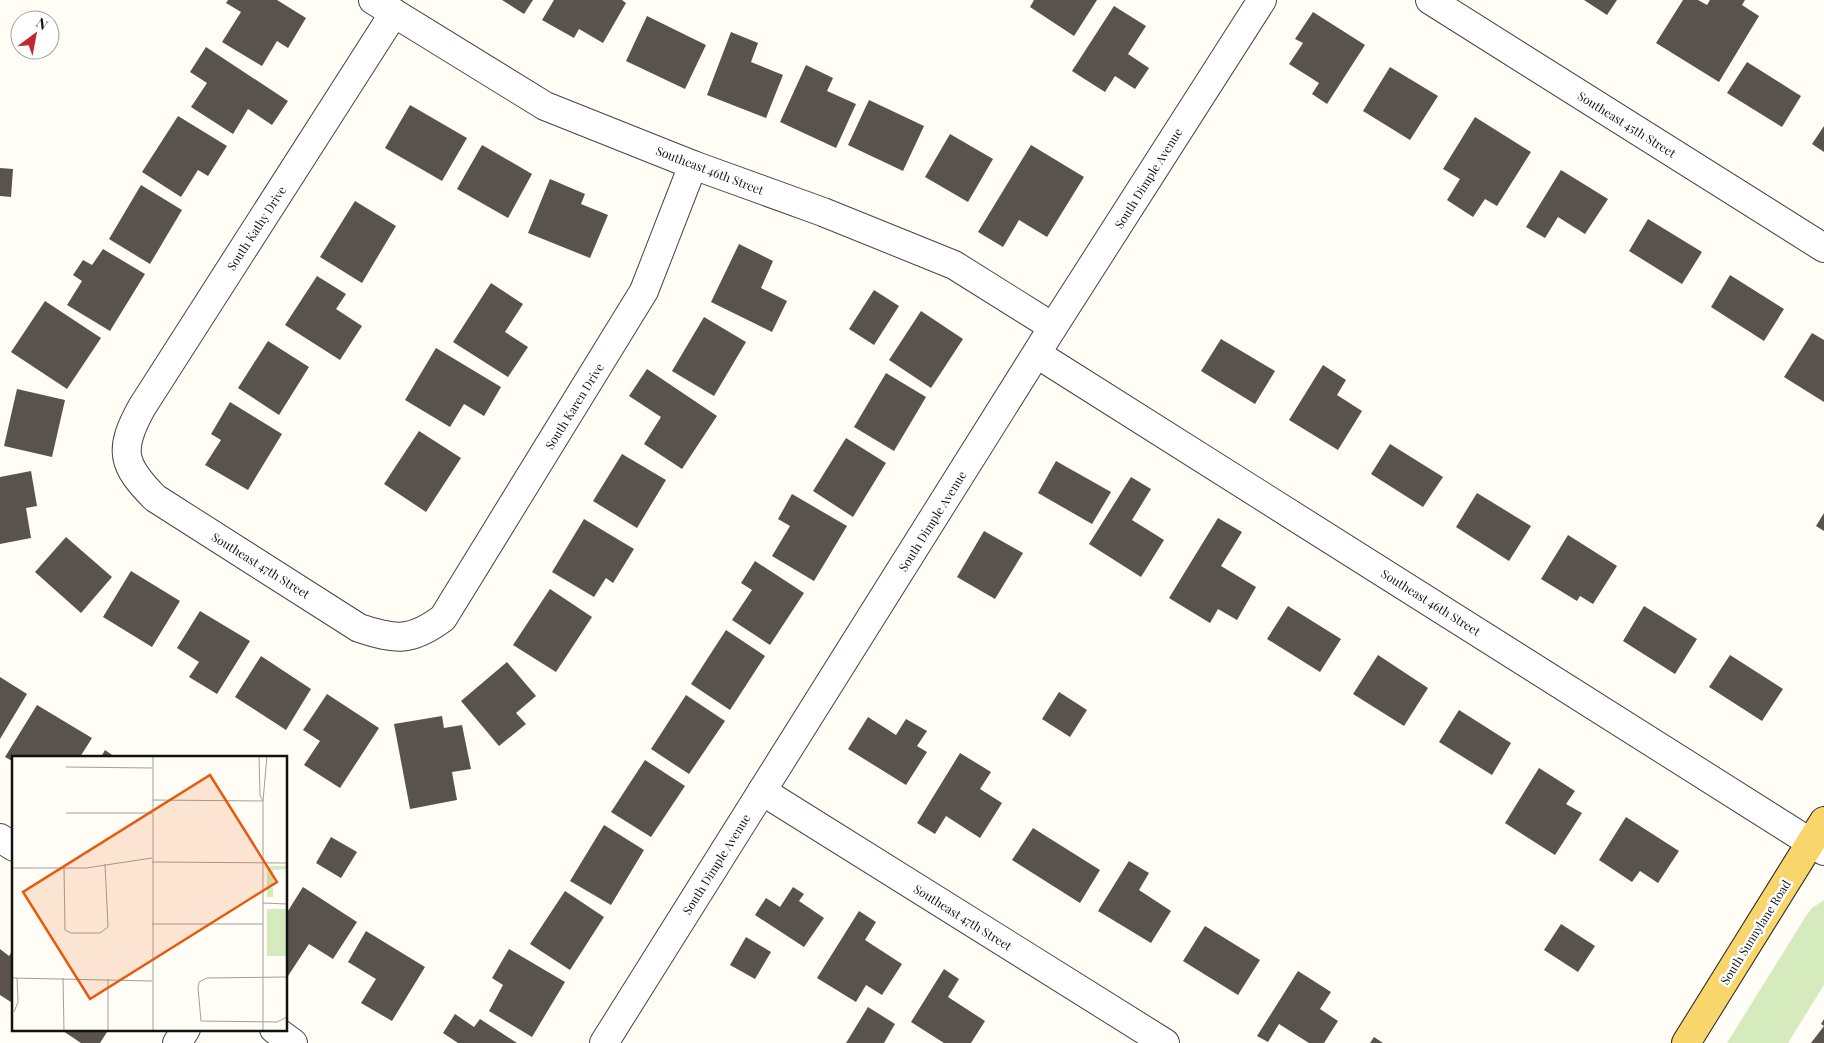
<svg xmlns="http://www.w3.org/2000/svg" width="1824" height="1043" font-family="'Playfair Display',serif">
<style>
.green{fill:#d5ebbd}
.building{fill:#5a524d}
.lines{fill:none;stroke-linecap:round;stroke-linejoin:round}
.minor-casing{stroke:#444;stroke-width:30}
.major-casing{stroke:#222;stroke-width:30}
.minor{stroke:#fff;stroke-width:28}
.major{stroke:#f9d66b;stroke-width:28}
.labels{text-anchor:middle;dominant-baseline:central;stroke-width:5;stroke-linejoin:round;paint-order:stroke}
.street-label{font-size:12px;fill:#111;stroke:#fff}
.inset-road{fill:none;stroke:#a09f9a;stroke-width:1}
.view{fill:#e8590c;fill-opacity:0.15;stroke:#e8590c;stroke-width:2.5}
.inset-edge{fill:none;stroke:#111;stroke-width:2.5}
</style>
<rect width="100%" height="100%" fill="#fffdf5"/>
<polygon class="green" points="1824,900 1824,985 1788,1043 1727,1043 1806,916 1812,908"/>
<g class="building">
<polygon points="228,0 277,0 306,18 288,48 277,41 262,66 222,42 241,12 226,3"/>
<polygon points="502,0 533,0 524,14"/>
<polygon points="554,0 622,0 626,3 603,43 579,29 574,38 542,20"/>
<polygon points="1034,0 1097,0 1074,36 1030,7"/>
<polygon points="1584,0 1617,0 1607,15"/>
<polygon points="1683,0 1698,0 1707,5 1710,0 1745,0 1742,5 1759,16 1719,82 1656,43"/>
<polygon points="1114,6 1146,26 1128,54 1149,68 1135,89 1115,76 1105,92 1072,71"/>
<polygon points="1313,12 1365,45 1327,104 1312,94 1319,83 1289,64 1303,43 1295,39"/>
<polygon points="647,16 706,45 685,89 626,61"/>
<polygon points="731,32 758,43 751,62 783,75 766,118 707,95"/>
<polygon points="206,47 288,101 272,125 248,109 233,134 191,107 207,83 190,72"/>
<polygon points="1747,62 1801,96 1782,127 1727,93"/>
<polygon points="806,65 833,78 827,91 856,104 836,148 780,122"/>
<polygon points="1390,67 1438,96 1410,140 1363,111"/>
<polygon points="869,100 924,126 903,171 848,145"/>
<polygon points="410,105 467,138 442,181 385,148"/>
<polygon points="178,116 227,146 208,176 198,170 181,197 142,172"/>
<polygon points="1475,117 1531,152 1497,206 1485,199 1473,217 1447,200 1460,179 1443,169"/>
<polygon points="1824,126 1824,152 1812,144"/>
<polygon points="950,134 993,159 968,202 925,177"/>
<polygon points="482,145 532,174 508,218 457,189"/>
<polygon points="1031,145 1084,177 1047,237 1019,220 1003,247 978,232"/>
<polygon points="0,168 13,169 11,197 0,196"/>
<polygon points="1561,170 1608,199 1585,234 1558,217 1545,238 1526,227"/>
<polygon points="550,179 585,194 581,204 608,215 590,258 528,233"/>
<polygon points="141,185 182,210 150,264 109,239"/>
<polygon points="355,201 396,226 362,283 320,257"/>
<polygon points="1648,219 1702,252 1682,284 1629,251"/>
<polygon points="739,244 773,261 761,288 787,301 772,332 711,302"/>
<polygon points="103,249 145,274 110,331 67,305 82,281 73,275 83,260 92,265"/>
<polygon points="1730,275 1784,309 1764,341 1711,307"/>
<polygon points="317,276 346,294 336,309 362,326 340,360 285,325"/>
<polygon points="491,283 523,304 505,332 528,347 508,377 453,342"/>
<polygon points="874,290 899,306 874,345 849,329"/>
<polygon points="45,301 101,338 67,389 11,352"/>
<polygon points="921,311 963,339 931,388 889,360"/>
<polygon points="704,317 746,342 714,396 672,371"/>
<polygon points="1812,333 1824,340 1824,402 1784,377"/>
<polygon points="1221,339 1275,371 1255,404 1201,371"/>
<polygon points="268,341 309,367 279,415 238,388"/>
<polygon points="436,348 501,387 484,416 464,404 450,427 405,400"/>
<polygon points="1323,365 1346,380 1337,395 1362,411 1338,450 1289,420"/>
<polygon points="647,369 717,416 682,469 644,444 661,417 629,396"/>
<polygon points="886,373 926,397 894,451 854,427"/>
<polygon points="17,389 65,400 52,457 4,446"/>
<polygon points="230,402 282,434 248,490 205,465 221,440 211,434"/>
<polygon points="419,431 461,458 426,512 384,484"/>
<polygon points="846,438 886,463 853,517 813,491"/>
<polygon points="1390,444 1443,477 1423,507 1371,474"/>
<polygon points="622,454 666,480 637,528 593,501"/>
<polygon points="1056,461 1111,492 1092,524 1038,493"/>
<polygon points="31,471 37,506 26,508 31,538 0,544 0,477"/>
<polygon points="1131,477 1151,489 1132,520 1164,540 1141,577 1089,544"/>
<polygon points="1477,493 1531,526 1509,561 1456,527"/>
<polygon points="792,494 847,526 814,581 772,556 790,526 778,519"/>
<polygon points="1824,513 1824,531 1816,526"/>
<polygon points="1218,518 1242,532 1221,566 1256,587 1237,620 1218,609 1210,623 1169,598"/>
<polygon points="584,519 634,549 613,583 606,578 594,597 552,572"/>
<polygon points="984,531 1023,553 995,599 957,577"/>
<polygon points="1568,535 1617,566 1593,604 1580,596 1577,601 1541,579"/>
<polygon points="66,537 112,577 81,613 35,572"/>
<polygon points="755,561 804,593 770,645 732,620 752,590 741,583"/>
<polygon points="131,571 180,601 152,647 103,617"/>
<polygon points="550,589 592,617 556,672 513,645"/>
<polygon points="1288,606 1341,639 1320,672 1267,639"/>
<polygon points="1644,606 1697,639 1675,674 1623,641"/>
<polygon points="200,611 250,641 217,694 189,677 199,662 177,648"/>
<polygon points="726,630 765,656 730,710 691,684"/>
<polygon points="1378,655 1428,688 1404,726 1353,694"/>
<polygon points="1730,655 1783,689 1762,721 1709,687"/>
<polygon points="261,656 311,689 286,730 235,697"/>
<polygon points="507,662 536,696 516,713 526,724 499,746 461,701"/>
<polygon points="0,677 27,694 0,739"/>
<polygon points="1059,692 1087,710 1070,737 1042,719"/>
<polygon points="327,694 379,728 340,788 304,765 320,741 303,730"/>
<polygon points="686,695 725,721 689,774 651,749"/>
<polygon points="37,705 92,738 80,757 14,757 14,762 5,757"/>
<polygon points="1459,710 1511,743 1492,775 1439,742"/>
<polygon points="442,716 444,728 462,725 471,769 452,772 457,800 410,809 394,724"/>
<polygon points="868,717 896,735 906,719 927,731 917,746 927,752 906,785 848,749"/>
<polygon points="105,750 115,757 101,757"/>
<polygon points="960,753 991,772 980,789 1002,803 980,838 946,816 935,834 917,823"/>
<polygon points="645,760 685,786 651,837 611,812"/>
<polygon points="1539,768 1575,791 1566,804 1582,813 1555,855 1505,823"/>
<polygon points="1626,817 1679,851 1658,883 1640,871 1632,882 1599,860"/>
<polygon points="604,825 644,850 611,905 570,881"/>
<polygon points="1033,828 1100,870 1080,903 1012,860"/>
<polygon points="331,837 357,852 341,878 316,863"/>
<polygon points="1129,861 1149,873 1139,890 1171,911 1151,943 1098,911"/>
<polygon points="303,887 357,922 333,959 309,944 286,979 286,914"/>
<polygon points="793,887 804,894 799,901 824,918 804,947 755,915 766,898 780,907"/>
<polygon points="565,891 604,917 570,970 530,944"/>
<polygon points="859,911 876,922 865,940 902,964 882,995 866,985 856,1002 817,978"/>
<polygon points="1561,924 1595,946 1578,972 1544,950"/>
<polygon points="1205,926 1260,960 1238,995 1183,961"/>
<polygon points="366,931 425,967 392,1021 361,1003 376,979 348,962"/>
<polygon points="746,937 771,952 755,979 730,965"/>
<polygon points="0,949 9,956 14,949 14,1004 0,995"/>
<polygon points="509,949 565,982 532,1037 489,1011 503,985 492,978"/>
<polygon points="944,969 959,979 948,997 985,1021 971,1043 944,1043 911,1022"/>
<polygon points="1298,971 1331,992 1320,1009 1338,1021 1324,1043 1309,1043 1279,1024 1268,1042 1257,1036"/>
<polygon points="868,1007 895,1024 884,1043 846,1043"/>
<polygon points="455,1014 474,1027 480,1019 517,1043 458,1043 443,1033"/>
<polygon points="1824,1019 1824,1043 1811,1043 1824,1026 1821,1024"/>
<polygon points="60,1029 109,1029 100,1043 81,1043"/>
<polygon points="1374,1037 1383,1043 1370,1043"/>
</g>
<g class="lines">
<g class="minor-casing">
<g id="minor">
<polyline points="373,0 545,106 693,165 823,212 954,265 1053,327"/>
<polyline points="1430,0 1824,248"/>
<path d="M394 13 142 407C118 450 122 465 155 498L359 628C396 640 411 642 443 618L644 291 693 165"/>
<polyline points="1037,354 1824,851"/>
<polyline points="762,791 1165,1043"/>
<polyline points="0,838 14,847"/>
<polyline points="274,1029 293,1043"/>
<polyline points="177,1043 186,1029"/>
<polyline points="604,1043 1053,327 1262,0"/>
</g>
</g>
<g class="major-casing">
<polyline id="major" points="1686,1043 1824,821"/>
</g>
<use href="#minor" class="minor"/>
<use href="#major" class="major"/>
</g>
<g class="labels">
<g class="street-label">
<text transform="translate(1627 124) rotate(32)">Southeast 45th Street</text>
<text transform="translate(710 170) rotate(21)">Southeast 46th Street</text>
<text transform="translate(1148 178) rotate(-58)">South Dimple Avenue</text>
<text transform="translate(256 228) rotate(-57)">South Kathy Drive</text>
<text transform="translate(574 406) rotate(-58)">South Karen Drive</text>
<text transform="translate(932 521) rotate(-58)">South Dimple Avenue</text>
<text transform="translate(261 565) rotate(32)">Southeast 47th Street</text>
<text transform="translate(1431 602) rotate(32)">Southeast 46th Street</text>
<text transform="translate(716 864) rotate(-58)">South Dimple Avenue</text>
<text transform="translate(963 917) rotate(32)">Southeast 47th Street</text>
<text transform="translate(1755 932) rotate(-58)">South Sunnylane Road</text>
</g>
</g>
<g transform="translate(12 756)">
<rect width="275" height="275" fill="#fffdf5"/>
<path d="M258 110H275V113L261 114V130L258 131 261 132V141H255V113ZM255 153H275V200H255Z" fill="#d5ebbd"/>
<path class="inset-road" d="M141 0V275M247 0 248 39 251 45M54 11 141 12M141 44 251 45M54 57H140M140 106 275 107M0 112H74L140 102M52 112 53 174 59 177H88L96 171 93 108M251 147 275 148M140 168H251M275 221 195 222 187 226 186 232 189 265 265 266 275 261M0 222 140 225M51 222 52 275M2 256 6 246 5 222M96 275V223M251 275V45L255 0"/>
<path class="view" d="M198 19 265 126 78 243 11 136Z"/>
<rect width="275" height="275" class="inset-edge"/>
</g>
<g transform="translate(35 35) rotate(32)"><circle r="24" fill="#ffffff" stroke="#a0a0a0"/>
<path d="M0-4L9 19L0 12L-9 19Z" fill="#c4262e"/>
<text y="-8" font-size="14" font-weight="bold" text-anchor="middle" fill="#111111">N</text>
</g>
</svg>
